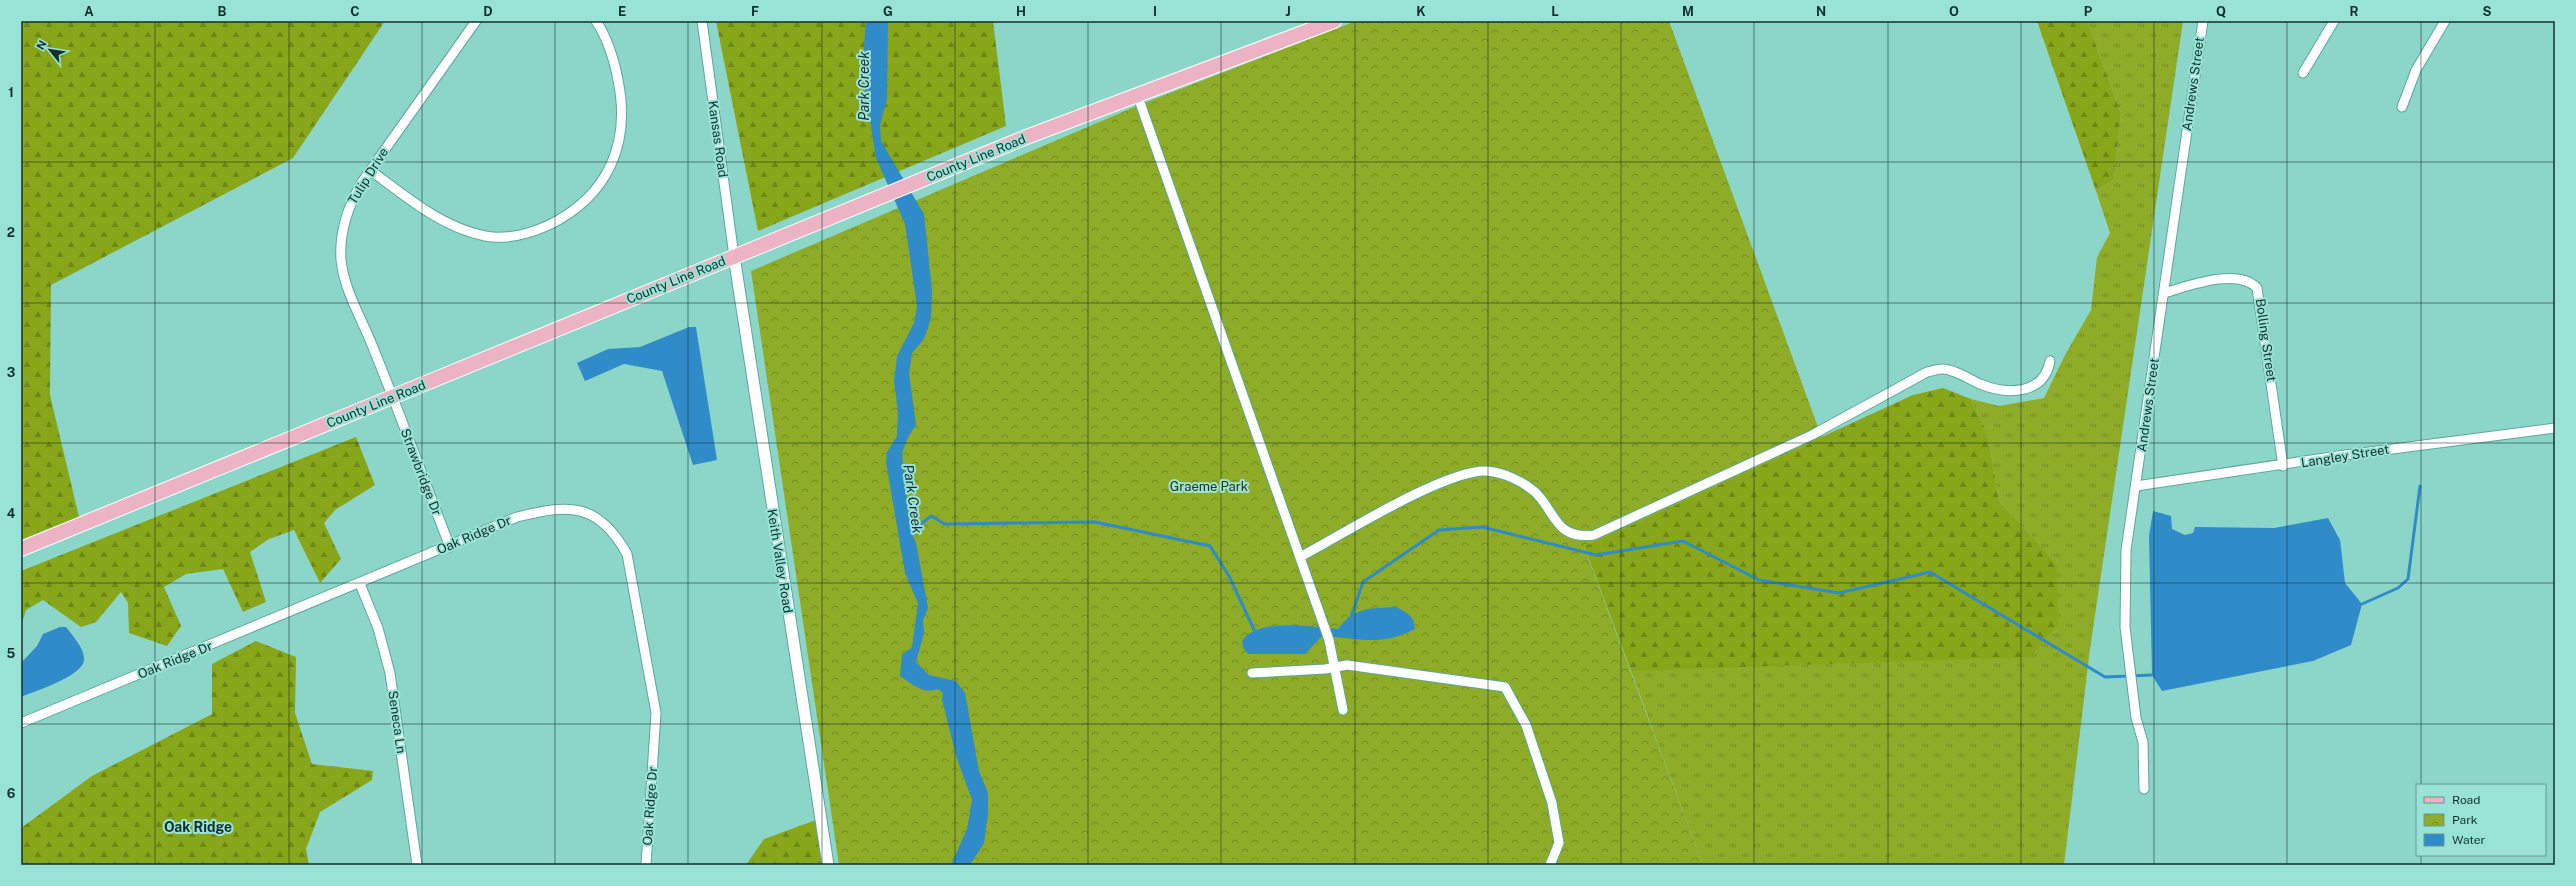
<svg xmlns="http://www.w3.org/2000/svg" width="2576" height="886" font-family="'Public Sans',sans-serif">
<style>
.grass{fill:url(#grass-tufts)}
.forest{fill:url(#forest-firs)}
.park{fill:url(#park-crowns)}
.water{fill:#2f8cc9}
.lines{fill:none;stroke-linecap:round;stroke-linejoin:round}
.stream{stroke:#2f8cc9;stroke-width:3}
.minor-casing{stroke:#5ea69a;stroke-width:11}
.tertiary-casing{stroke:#5ea69a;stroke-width:13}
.primary-casing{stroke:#fff;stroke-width:16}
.minor{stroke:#fff;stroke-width:9}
.tertiary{stroke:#fff;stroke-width:11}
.primary{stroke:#ecb3c4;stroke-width:14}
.grid{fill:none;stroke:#12312d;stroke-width:1;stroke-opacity:0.55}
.labels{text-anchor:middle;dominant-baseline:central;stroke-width:4;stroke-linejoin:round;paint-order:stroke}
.street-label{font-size:13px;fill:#12312d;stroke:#99e3d6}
.park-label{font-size:13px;fill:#2c3802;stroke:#99e3d6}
.water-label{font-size:14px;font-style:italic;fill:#182c3a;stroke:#99e3d6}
.neighbourhood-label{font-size:14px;font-weight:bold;fill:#12312d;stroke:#99e3d6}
.neatline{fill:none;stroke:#12312d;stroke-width:1.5}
.grid-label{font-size:13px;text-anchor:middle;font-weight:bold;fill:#12312d}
</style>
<defs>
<pattern id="grass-tufts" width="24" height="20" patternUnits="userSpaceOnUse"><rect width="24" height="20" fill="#8eac28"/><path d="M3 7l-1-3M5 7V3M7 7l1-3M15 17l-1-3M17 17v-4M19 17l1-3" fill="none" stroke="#738d23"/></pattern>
<pattern id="forest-firs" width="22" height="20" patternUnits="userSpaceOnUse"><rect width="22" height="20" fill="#88a61a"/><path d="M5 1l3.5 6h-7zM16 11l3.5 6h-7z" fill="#6e8818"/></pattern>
<pattern id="park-crowns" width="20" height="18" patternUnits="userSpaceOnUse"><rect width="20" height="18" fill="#8eac28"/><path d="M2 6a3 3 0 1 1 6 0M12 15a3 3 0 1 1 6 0" fill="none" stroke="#738d23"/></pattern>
</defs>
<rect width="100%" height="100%" fill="#8cd6c9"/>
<polygon class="grass" points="2087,21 2183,21 2090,649 2064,865 1703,865 1631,671 1695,648 2042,547 1999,501 1988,435 1971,399 1999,406 2044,398 2065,355 2091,310 2097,257 2110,233 2096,191 2114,180 2121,113"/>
<g class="forest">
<polygon points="21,21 385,21 293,158 51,285 50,395 79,517 21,540"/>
<polygon points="716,21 993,21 1006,126 758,231"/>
<polygon points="2037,21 2087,21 2121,113 2114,180 2096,191"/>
<polygon points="1943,388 1971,399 1988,435 1999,501 2042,547 2057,567 2058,624 2031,657 1631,671 1584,546 1913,395"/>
<polygon points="356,437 375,485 335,510 324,523 341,559 320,583 294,530 269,539 250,552 266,602 243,612 223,569 186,574 164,587 181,626 167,646 129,633 128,603 121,592 96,622 81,627 43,600 26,610 21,626 21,571"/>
<polygon points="256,641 296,657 295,713 312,764 373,771 372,780 320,812 306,849 309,865 21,865 21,828 92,776 212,714 212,664"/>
<polygon points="816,820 824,865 746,865 764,839"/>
</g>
<polygon class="park" points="1356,21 1669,21 1822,438 1584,547 1703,865 839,865 751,271 1139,105"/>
<g class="water">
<path d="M866 21H888L887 99 880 125 881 141 924 214 932 290 931 318 924 339 912 353 909 373 916 425 908 437 902 453 910 528 916 543 928 608 923 620 924 633 916 662 929 675 956 681 965 693 979 771 988 793V814L984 843 970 865H951L967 829 972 800 956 756 942 699 943 693 938 689C923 695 912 684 900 676L902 655 912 647 918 603 905 573 886 462 887 452 897 436 898 412 894 381 897 356 914 323 917 306 905 224 876 158 864 83V44Z"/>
<polygon points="689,327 696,327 717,460 693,465 662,371 624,364 585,381 577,363 608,349 640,347"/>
<polygon points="2153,511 2171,516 2172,529 2185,535 2193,533 2195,527 2274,528 2328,518 2340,540 2345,583 2362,604 2351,645 2313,661 2162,691 2152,675 2149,536"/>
<path d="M1396 607C1407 613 1414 615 1415 629 1380 647 1359 638 1322 636L1305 654H1249L1243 648 1242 641C1257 617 1313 627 1338 629 1355 606 1370 609 1396 607Z"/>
<path d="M60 627H66C72 635 85 649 84 660 83 676 35 691 21 697V663L37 646 43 634Z"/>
</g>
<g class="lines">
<g class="stream">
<polyline points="908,534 931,516 945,524 1095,522 1210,546 1229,576 1256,634"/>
<polyline points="2362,604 2398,588 2408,579 2420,486"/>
<polyline points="1351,617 1363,582 1439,530 1482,527 1596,555 1683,541 1759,580 1839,593 1930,572 2105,677 2152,675"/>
</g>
<g class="minor-casing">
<g id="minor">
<polyline points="702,21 734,256"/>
<polyline points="2303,73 2334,21"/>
<polyline points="1137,94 1329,640 1343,710"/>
<polyline points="2402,107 2416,70 2445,21"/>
<path d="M370 170C405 196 441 227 485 236 506 240 529 234 549 225 608 196 631 144 618 80 614 59 608 39 596 21"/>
<path d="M2164 293C2188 286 2238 267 2257 288L2283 466"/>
<polyline points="2136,486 2338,456 2555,428"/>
<path d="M450 547C424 480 399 411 372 345 361 317 344 290 341 260 339 231 348 206 362 182L476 21"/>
<path d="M1300 557C1340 536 1444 470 1486 471 1503 472 1522 481 1535 492 1556 512 1555 540 1594 535L1812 435 1927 372C1932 371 1937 369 1942 369 1954 369 1969 379 1980 384 2007 395 2044 395 2050 361"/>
<polyline points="360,584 378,628 390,673 417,865"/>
<polyline points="1252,673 1325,669 1347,665 1505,687 1526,725 1552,803 1559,843 1550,865"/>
<path d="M21 723 517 517C569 504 598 502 627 554L656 713 646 865"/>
<polyline points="2144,789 2143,742 2136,718 2125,627 2126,550 2203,21"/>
</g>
</g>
<g class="tertiary-casing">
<polyline id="tertiary" points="734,256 828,865"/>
</g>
<g class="primary-casing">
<polyline id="primary" points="21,549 1029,136 1334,21"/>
</g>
<use href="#minor" class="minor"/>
<use href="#tertiary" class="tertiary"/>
<use href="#primary" class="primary"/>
</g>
<path class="grid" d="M155 21V865M289 21V865M422 21V865M555 21V865M688 21V865M822 21V865M955 21V865M1088 21V865M1221 21V865M1355 21V865M1488 21V865M1621 21V865M1754 21V865M1888 21V865M2021 21V865M2154 21V865M2287 21V865M2421 21V785M21 162H2555M21 303H2555M21 443H2555M21 583H2555M21 724H2555M2421 855V865"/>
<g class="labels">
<g class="street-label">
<text transform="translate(2193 84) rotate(-82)">Andrews Street</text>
<text transform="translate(718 139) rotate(82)">Kansas Road</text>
<text transform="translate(976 158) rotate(-22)">County Line Road</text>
<text transform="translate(368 176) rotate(-58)">Tulip Drive</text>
<text transform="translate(676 280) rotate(-22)">County Line Road</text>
<text transform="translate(2266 340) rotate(82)">Bolling Street</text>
<text transform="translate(376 404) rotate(-22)">County Line Road</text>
<text transform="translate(2148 405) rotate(-82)">Andrews Street</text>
<text transform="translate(2345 456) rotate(-9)">Langley Street</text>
<text transform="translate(421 472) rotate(69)">Strawbridge Dr</text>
<text transform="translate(474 535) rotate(-23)">Oak Ridge Dr</text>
<text transform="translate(780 561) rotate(81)">Keith Valley Road</text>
<text transform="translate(175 660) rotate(-22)">Oak Ridge Dr</text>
<text transform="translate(397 722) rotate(82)">Seneca Ln</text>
<text transform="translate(650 806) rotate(-86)">Oak Ridge Dr</text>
</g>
<g class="park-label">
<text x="1209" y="486">Graeme Park</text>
</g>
<g class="water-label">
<text transform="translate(864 86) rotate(-90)">Park Creek</text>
<text transform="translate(913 499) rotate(82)">Park Creek</text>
</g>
<g class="neighbourhood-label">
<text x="198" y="827">Oak Ridge</text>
</g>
</g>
<rect width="2576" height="886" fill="none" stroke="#99e3d6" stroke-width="44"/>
<rect x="2416" y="784" width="130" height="72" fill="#99e3d6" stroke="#639c92"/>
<rect x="2424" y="797" width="20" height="6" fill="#ecb3c4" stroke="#639c92"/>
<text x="2452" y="804" font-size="12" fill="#12312d">Road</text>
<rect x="2424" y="814" width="20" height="12" fill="url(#park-crowns)" stroke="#639c92"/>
<text x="2452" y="824" font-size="12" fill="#12312d">Park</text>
<rect x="2424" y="834" width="20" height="12" fill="#2f8cc9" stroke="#639c92"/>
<text x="2452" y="844" font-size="12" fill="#12312d">Water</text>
<g transform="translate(50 50) rotate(300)" stroke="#99e3d6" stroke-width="3" paint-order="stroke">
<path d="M0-3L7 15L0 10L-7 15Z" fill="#12312d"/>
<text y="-6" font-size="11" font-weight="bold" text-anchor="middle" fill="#12312d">N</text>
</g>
<rect x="22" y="22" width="2532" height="842" class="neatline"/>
<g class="grid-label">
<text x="89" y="16">A</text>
<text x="222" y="16">B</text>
<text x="355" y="16">C</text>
<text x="488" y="16">D</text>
<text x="622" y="16">E</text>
<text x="755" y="16">F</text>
<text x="888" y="16">G</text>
<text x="1021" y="16">H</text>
<text x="1155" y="16">I</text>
<text x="1288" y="16">J</text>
<text x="1421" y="16">K</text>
<text x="1555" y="16">L</text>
<text x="1688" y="16">M</text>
<text x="1821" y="16">N</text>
<text x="1954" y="16">O</text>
<text x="2088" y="16">P</text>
<text x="2221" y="16">Q</text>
<text x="2354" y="16">R</text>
<text x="2487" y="16">S</text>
<text x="11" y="97">1</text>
<text x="11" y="237">2</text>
<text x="11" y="377">3</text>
<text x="11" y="518">4</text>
<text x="11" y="658">5</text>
<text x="11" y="798">6</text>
</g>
</svg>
